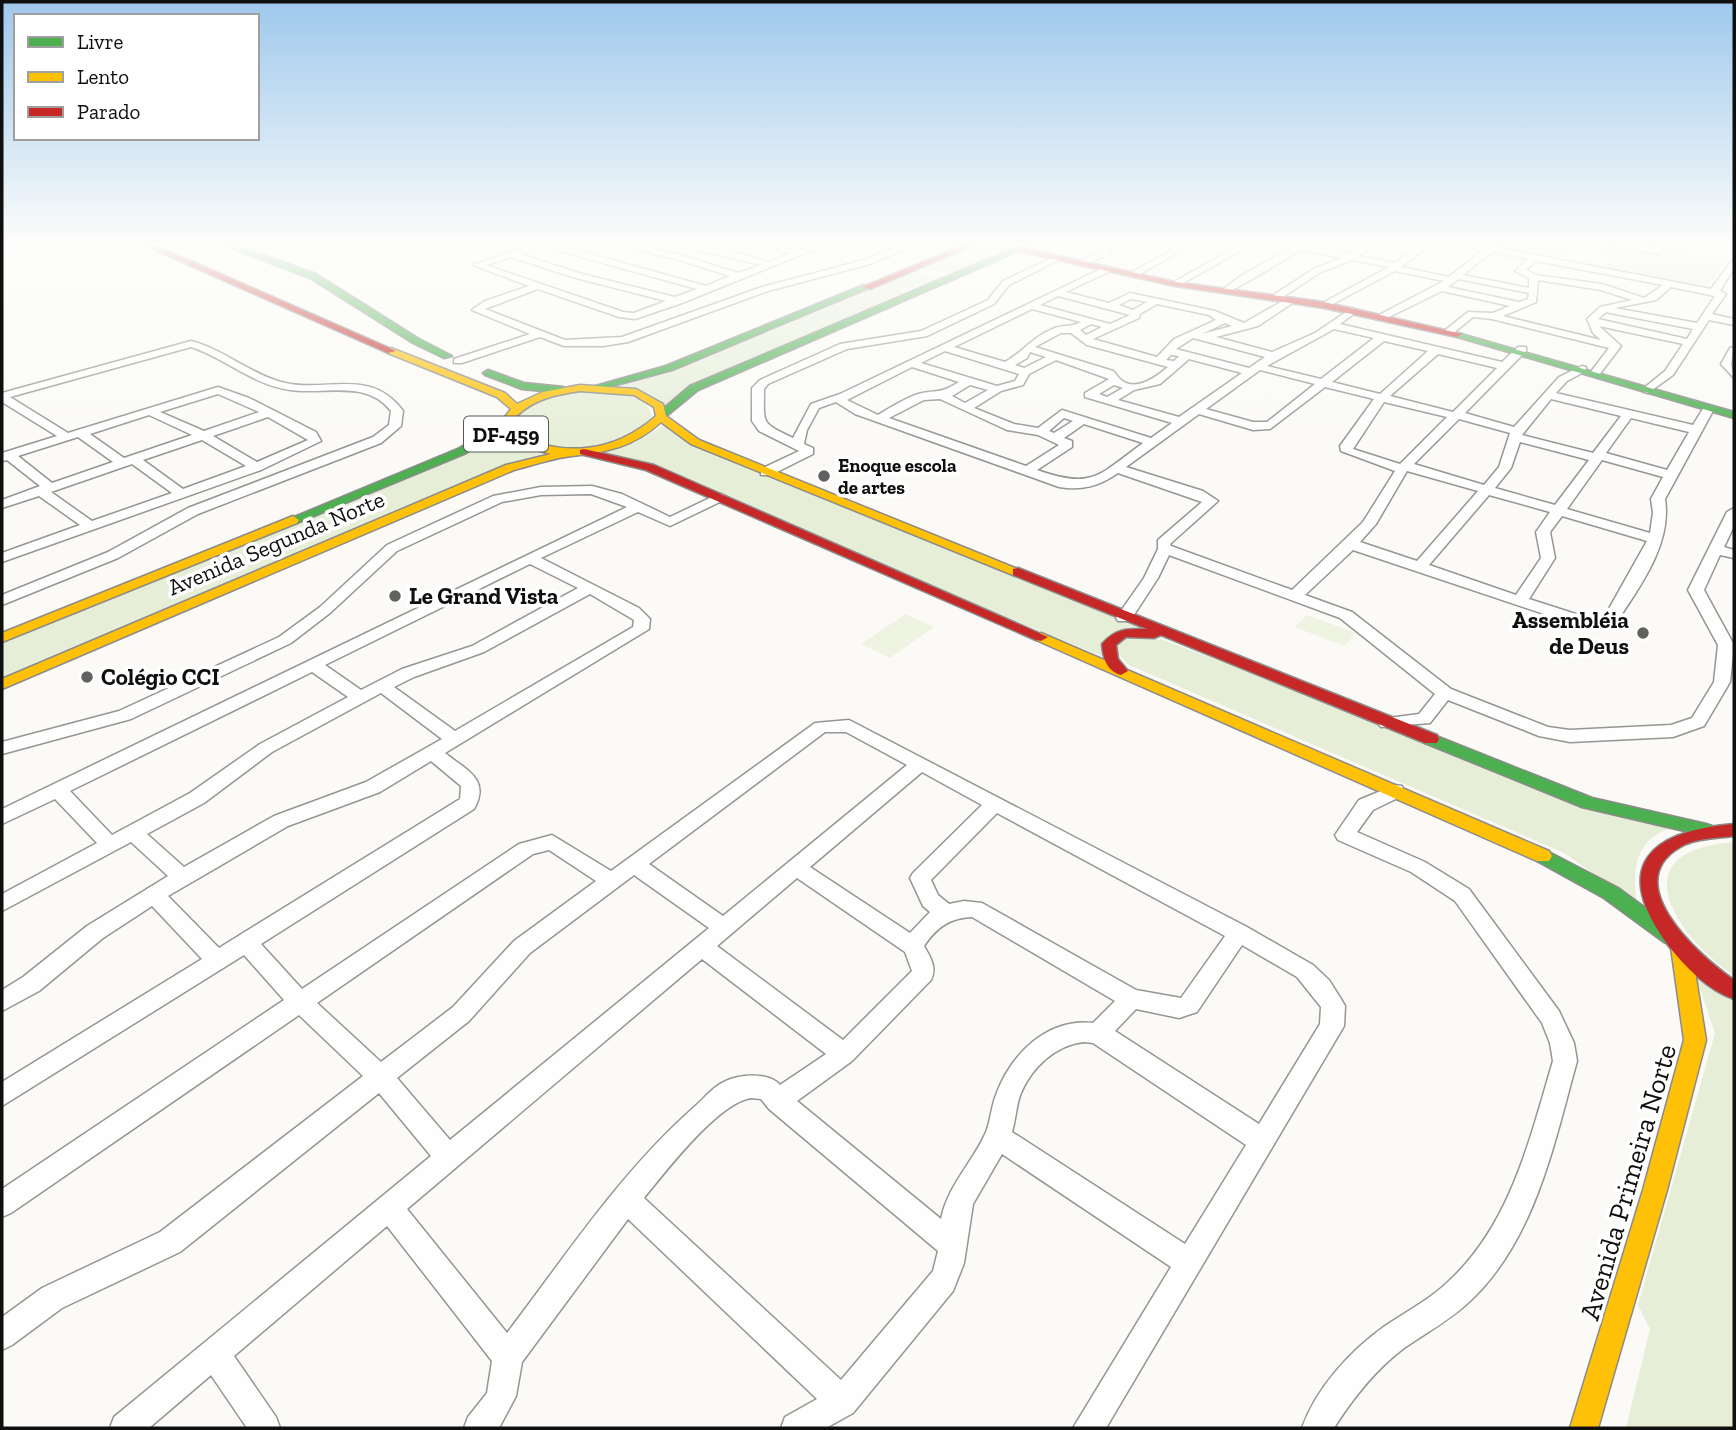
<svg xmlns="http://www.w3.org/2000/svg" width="1736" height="1430" font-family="'Zilla Slab',serif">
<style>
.green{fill:#e6eed8}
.pitch{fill:#eff3e2}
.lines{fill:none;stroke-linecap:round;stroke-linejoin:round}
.street-casing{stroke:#959593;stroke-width:3}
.fast-casing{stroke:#8c8b8a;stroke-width:3}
.slow-casing{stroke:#8c8b8a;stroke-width:3}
.jam-casing{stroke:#8c8b8a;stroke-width:3}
.street{fill:#fefefe;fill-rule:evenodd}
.fast{fill:#4caf50;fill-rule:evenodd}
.slow{fill:#ffc107;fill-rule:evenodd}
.jam{fill:#c62828;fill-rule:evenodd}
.poi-dot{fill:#626160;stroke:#fff;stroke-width:2.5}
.labels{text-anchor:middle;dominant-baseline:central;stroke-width:7;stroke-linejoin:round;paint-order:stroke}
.far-poi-label{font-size:19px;font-weight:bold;fill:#0f0f0f;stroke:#fff;text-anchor:start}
.shield{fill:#fff;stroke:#575757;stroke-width:2}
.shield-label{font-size:21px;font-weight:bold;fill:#0f0f0f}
.street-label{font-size:23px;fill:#0f0f0f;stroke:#fff}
.poi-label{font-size:23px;font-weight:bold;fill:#0f0f0f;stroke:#fff;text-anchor:start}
.near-street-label{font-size:28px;fill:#0f0f0f;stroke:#fff}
</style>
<rect width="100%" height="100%" fill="#fbfaf6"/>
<g class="green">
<polygon points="1466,243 1514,243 1536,247 1545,243 1578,243 1637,253 1653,254 1671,249 1727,259 1708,287 1605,268 1614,257 1570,250 1558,260"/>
<path d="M994 246 1005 249C982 266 951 280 924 269L954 255Z"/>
<polygon points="917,269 926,276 946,276 666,406 639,389 621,385"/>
<path d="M584 391C607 392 645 388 652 416 636 446 578 454 547 447 537 445 526 439 517 435L513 425C522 399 560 396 584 391Z"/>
<polygon points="664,425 1143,629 1107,658 599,453 634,443"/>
<polygon points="497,432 543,455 498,468 2,679 2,642"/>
<path d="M1133 636 1163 640 1671 828C1634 840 1632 871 1637 905L1564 853 1129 665 1116 652 1120 642Z"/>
<path d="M1734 842V976C1674 934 1619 851 1734 842Z"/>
<polygon points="1696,977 1734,1001 1734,1428 1626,1428 1650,1329 1638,1305 1715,1033"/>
</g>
<g class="pitch">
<polygon points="906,614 934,627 890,658 861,644"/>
<polygon points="1307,615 1356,633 1344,646 1295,627"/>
</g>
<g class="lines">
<g class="street-casing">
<g id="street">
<path d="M538 243H551L706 286 730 276 676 259 607 243H624L678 254 738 273 761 265 669 243 713 246 769 262 790 254 755 243C769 243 782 249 796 250 807 251 818 243 830 243L682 303 635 319 619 317 538 289 485 309 565 340 622 337 762 287 864 260 907 243H919L870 264 768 291 628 342 603 346H564L540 337 462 363H454V359L530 334 472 310 485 301 529 286 473 265ZM545 247 697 289 675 297 582 274 520 254ZM511 257 576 278 666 301 634 313 623 312 486 265Z"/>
<polygon points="1103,243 1111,243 1109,254 1086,265 1080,265 1080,261 1102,251"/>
<polygon points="1184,243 1194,243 1135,277 1127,275"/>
<polygon points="1244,243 1254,243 1178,286 1170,284"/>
<path d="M1274 243H1301L1350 254 1365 243H1375L1359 256 1395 263 1422 243H1432L1401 267 1449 277 1483 250 1455 243H1473L1711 289 1734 258V268L1720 291 1726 294 1712 314 1734 319V325L1709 320 1673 375 1648 393 1644 392V388L1665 371 1683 344 1599 326 1621 346 1599 375H1591L1590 373 1609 348 1492 319 1473 317 1452 334 1443 332 1468 312 1493 313 1510 306 1442 291 1385 319H1379V315L1444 281 1395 271 1327 307 1319 305 1389 267 1352 260 1321 272 1278 300H1272V296L1315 268 1342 258 1300 250C1289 257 1231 293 1224 293V289L1239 277 1291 248ZM1492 252 1528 259 1515 271 1529 278V288L1463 275ZM1536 261 1663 285 1644 298 1602 284 1536 275 1526 270ZM1458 279 1529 293 1528 299 1519 302 1448 287ZM1538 280 1601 290 1632 300 1600 307 1587 319 1593 333 1601 340 1503 316 1536 302ZM1671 287 1715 296 1697 323 1615 308 1656 300ZM1606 312 1610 313 1693 329 1687 339 1598 319Z"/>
<polygon points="1595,243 1656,248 1660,243 1669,243 1658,254"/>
<path d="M1056 256 1063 258 1009 285 994 304 927 336 847 349 768 384 764 389C764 425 760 422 793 438L811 404 840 394 1107 266 1110 271 1066 292 1109 303 1130 293 1215 311 1244 323 1288 298H1294V302L1258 326 1216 337 1272 352 1315 333 1352 308 1355 309V313L1340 324 1502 362 1518 347H1526V351L1465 413 1514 427 1559 377 1582 366 1586 367V371L1567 381 1556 393 1693 425 1704 407H1712L1714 409 1665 499C1672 543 1641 585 1618 620L1593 627 1574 624 1353 550 1305 595 1352 612 1451 689 1548 727 1570 730 1671 725 1692 718 1714 682 1718 645 1688 590 1727 512 1734 508V526L1724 547 1734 550V558L1720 555 1704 590 1734 645 1730 682 1704 726 1673 737 1570 742 1539 736 1448 700 1430 723 1381 727 1378 723 1381 719 1419 714 1435 694 1340 618 1169 555 1158 578 1130 621H1118L1116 618 1144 578 1158 549V540L1202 502 1118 473C1099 486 1082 491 1059 487L855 414 836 402 819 408 807 430 804 444 813 448V454L771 475H761V469L799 451 759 431 752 421V388L760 380 840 344 921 331 988 300 1003 281ZM1058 296 1130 315 1110 324 1040 305ZM1131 299 1147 302 1133 310 1119 305ZM1157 304 1209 315 1216 320 1174 339 1157 357 1093 339 1139 318 1140 314ZM1032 309 1081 322C1072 327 1064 325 1055 328 1032 337 1023 352 1005 362L954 347ZM1225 323 1232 326 1202 334ZM1091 324 1102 327 1086 335 1080 330ZM1334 329 1374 338 1321 379 1267 366ZM1061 333H1071L1087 345 1168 367C1156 377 1135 393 1120 379 1117 377 1116 373 1113 371L1035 347ZM1193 338 1265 357 1249 368 1176 349ZM1384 341 1428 351 1380 394 1332 382ZM945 351 1019 374 1015 381 997 386 921 363ZM1030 352 1046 357 1024 368 1015 365 1027 358ZM1438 354 1497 368 1453 412 1390 396ZM1171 355 1179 356 1174 361 1166 360ZM1189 359 1242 373 1179 417 1118 400 1134 390 1160 384ZM1056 360 1109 379 1085 393V397L1172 423 1151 438 1062 410 1038 428 1014 424 974 408 1001 391 1023 385 1029 374ZM912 367 959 382C938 395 938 389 918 394 904 399 891 407 878 415L847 400ZM1260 370 1315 384 1267 422H1253L1206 409ZM970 385 988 390 965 403 952 396ZM1114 385 1123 388 1107 397 1099 394ZM1325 387 1374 399 1340 446 1341 451 1395 471 1363 522 1292 590 1171 546 1170 544 1218 501 1203 491 1126 467 1199 414 1253 430 1270 429ZM940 399 1007 430 1038 435 1059 445 1026 466 889 418 924 400ZM1551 399 1621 416 1593 453 1522 435ZM1384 402 1447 417 1400 464 1353 449ZM1064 418 1073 421 1054 433 1049 431ZM1631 418 1689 432 1667 470 1606 453ZM1459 419 1510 433 1499 467 1484 485 1414 464ZM1084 424 1143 443C1099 475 1093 490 1037 470L1072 447V441L1064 438ZM1520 442 1589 460 1555 505 1495 488 1511 468ZM1602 460 1663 477 1651 499 1653 513 1650 533 1567 509ZM1407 471 1478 491 1417 561 1360 542 1376 524ZM1489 495 1550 512 1536 532 1541 558 1516 595 1429 565ZM1562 516 1647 541 1606 614 1582 616 1529 599 1555 558 1550 532Z"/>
<path d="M191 341C223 349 249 373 281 382 325 394 370 366 403 411L401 426 381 443 198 514 118 558 2 605V595L108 552 188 508 373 437 389 425 391 411C366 379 325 395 290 390 253 385 225 358 191 347L10 397 68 433 218 387 249 398 316 432 321 441 261 470 2 562V553L80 525 39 496 2 508V500L40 486 7 460 2 461V453L57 436 2 402V393ZM218 394 259 412 204 431 160 412ZM149 415 192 435 124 458 90 434ZM268 417 308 440 257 462 213 436ZM78 437 113 462 52 483 18 456ZM202 440 246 466 183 489 143 460ZM132 464 172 493 92 521 51 492Z"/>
<polygon points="1734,347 1731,364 1734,378 1721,364 1730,348"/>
<path d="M592 486 622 494 670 517 716 495 721 494 728 498 670 526 638 512 541 558 639 608 650 619 649 629 445 753C466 770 491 779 474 809L261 944 302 989 519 844 552 835 611 871 815 723 849 720 1247 927 1313 965 1329 980 1341 999 1345 1006 1344 1026 1106 1428H1073L1171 1267 1002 1154 973 1204 964 1263 953 1291 853 1413 826 1428H781L785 1417 817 1399 628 1219 522 1362 516 1396 499 1428H464L468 1417 487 1393 492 1361 387 1226 234 1356 276 1417 280 1428H247L211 1375 149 1428H110L114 1417 431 1156 379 1093 180 1252 62 1308 12 1345 2 1350V1317L42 1288 160 1232 363 1076 299 1015 11 1213 2 1217V1189L284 1000 244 955 2 1106V1082L202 959 152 906 103 938 39 991 2 1011V990L23 977 87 926 168 876 131 842 2 911V894L97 843 55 799 2 824V809L627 507 591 494 541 495 502 502 397 551 330 613 291 643 131 719 2 754V742L119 711 279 637 320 607 387 545 493 496 541 487ZM530 564 578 588 472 646 402 669 361 690 325 665ZM590 594 634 620 633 627 455 731 394 687 414 677 484 652ZM312 672 348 697 260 744 190 793 112 835 70 791ZM381 693 442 739 366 782 274 816 184 867 147 834 204 803 272 752ZM825 732H846L907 765 723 916 649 864ZM431 761 461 786 460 799 219 948 168 896 288 826 380 792ZM922 772 982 805 913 873 910 878 923 906 930 912 910 933 810 867ZM997 813 1225 936 1181 998 1136 990 982 903 964 901 949 904 938 895 931 880ZM549 850 596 881 514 941 453 1007 381 1062 317 1003 533 854ZM634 875 709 928 450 1140 397 1078 469 1021 530 953ZM797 878 905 952 912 971 843 1040 717 946ZM972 917 1115 1001 1093 1023C1047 1018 1011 1054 996 1095 991 1107 991 1120 986 1132 973 1162 948 1185 941 1219L797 1101 852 1061 931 980C937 968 931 958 924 946 936 928 949 918 972 917ZM1242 945 1297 977 1321 1007 1320 1024 1259 1124 1115 1031 1136 1009 1179 1018 1197 1012ZM702 959 826 1054 780 1085C769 1072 739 1074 724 1082 712 1087 702 1101 692 1109 620 1173 565 1257 507 1333L407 1209ZM1084 1042 1093 1043 1246 1145 1185 1244 1012 1132C1016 1119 1016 1105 1021 1093 1032 1067 1056 1045 1084 1042ZM751 1098 761 1099 769 1109 938 1251 933 1271 841 1380 644 1198C666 1171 718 1103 751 1098Z"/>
<path d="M1395 785 1402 786 1404 791 1402 796 1373 810 1357 832 1425 862 1469 889 1559 1011 1574 1043 1577 1061C1554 1144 1535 1241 1469 1302 1450 1320 1426 1333 1404 1348 1375 1370 1353 1398 1334 1428H1302C1316 1388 1350 1351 1385 1326 1407 1311 1431 1299 1450 1280 1511 1223 1530 1138 1553 1061L1550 1043 1542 1023 1455 901 1411 872 1338 840 1335 835 1359 800Z"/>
</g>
</g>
<g class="fast-casing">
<g id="fast">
<polygon points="217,243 229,243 316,274 419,339 452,356 444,358 413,343 310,278"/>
<polygon points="1026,243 1037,243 698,390 665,417 656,415 690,386"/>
<polygon points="864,285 871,287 672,370 597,390 592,387 666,366"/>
<polygon points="1454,332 1734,412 1734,418 1454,336"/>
<polygon points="488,370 524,383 563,387 568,390 563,393 522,389 485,375 483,373"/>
<polygon points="500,423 509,425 466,453 297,523 293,524 287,520 458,449"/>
<polygon points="1431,734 1592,798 1706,824 1712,826 1715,830 1712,834 1706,836 1582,807 1425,743 1423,739 1425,735"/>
<polygon points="1543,849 1618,888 1678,932 1681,937 1678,942 1671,945 1664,942 1604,898 1537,861 1534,856 1537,851"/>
</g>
</g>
<g class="slow-casing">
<g id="slow">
<path d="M391 348 505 393 517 404 543 392 580 385 636 389 663 404 666 416 699 440 1025 572 1023 575H1013L691 444 661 422C634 447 607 452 572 456 553 458 533 465 514 470L2 689V679L506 465 551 454 521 446 502 436 499 425 511 409 497 397 388 353 386 351ZM580 391 634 395 654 407 656 416C613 454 561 458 511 432L509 425C526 401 552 395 580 391Z"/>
<polygon points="293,516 299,520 297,523 2,642 2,633"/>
<polygon points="1041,633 1549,851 1552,856 1549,861 1537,861 1036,640 1034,637"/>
<polygon points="1681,939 1688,941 1691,947 1706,1040 1667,1190 1598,1428 1570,1428 1643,1190 1684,1040 1671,947 1674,941"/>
</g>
</g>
<g class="jam-casing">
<g id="jam">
<polygon points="139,243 150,243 396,351 388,353"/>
<polygon points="968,243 979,243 870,289 863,287"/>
<polygon points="1020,247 1175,282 1324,302 1462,334 1457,337 1324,308 1175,286 1017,251"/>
<polygon points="584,449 654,465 1048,637 1041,641 1036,640 646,470 580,454 580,450"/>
<path d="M1018 568 1437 735 1439 739 1437 743H1425L1161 635 1154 638 1126 637 1116 645 1118 659 1128 671 1121 675C1106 671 1103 657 1102 644 1116 628 1127 629 1147 629L1013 575V569Z"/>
<path d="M1734 824V836C1718 838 1701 838 1686 844 1613 879 1698 955 1734 980V999C1709 991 1684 966 1668 945 1611 867 1648 831 1734 824Z"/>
</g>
</g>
<use href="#street" class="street"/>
<use href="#fast" class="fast"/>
<use href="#slow" class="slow"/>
<use href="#jam" class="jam"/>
</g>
<linearGradient id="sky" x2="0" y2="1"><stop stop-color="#9ec8ec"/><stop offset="0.55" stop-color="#fdfdfb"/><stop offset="1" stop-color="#fdfdfb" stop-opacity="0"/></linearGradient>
<rect width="1736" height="443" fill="url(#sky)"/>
<g class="poi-dot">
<circle cx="824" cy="476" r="7"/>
<circle cx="395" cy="596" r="7"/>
<circle cx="1643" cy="633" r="7"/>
<circle cx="87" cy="677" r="7"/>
</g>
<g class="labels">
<g class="far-poi-label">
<text x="838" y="465">Enoque escola<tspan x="838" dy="22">de artes</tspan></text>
</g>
<rect class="shield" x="464" y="416.5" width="84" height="35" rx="5"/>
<g class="shield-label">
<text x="506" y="434">DF-459</text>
</g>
<g class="street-label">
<text transform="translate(276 543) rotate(-23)">Avenida Segunda Norte</text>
</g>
<g class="poi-label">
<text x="409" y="596">Le Grand Vista</text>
<text x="1629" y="620" text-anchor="end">Assembléia<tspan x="1629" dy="26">de Deus</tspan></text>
<text x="101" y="677">Colégio CCI</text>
</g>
<g class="near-street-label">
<text transform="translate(1628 1182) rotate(-74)">Avenida Primeira Norte</text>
</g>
</g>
<rect width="1736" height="1430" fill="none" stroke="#0f0f0f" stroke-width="7"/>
<rect x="14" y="14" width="245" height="126" fill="#ffffff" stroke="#9f9f9f" stroke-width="2"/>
<rect x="28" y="37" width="35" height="10" fill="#4caf50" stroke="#9f9f9f" stroke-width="2"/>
<text x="77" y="49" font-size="21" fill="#0f0f0f">Livre</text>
<rect x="28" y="72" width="35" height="10" fill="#ffc107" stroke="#9f9f9f" stroke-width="2"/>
<text x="77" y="84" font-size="21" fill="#0f0f0f">Lento</text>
<rect x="28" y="107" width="35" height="10" fill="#c62828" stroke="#9f9f9f" stroke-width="2"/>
<text x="77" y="119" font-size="21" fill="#0f0f0f">Parado</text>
</svg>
